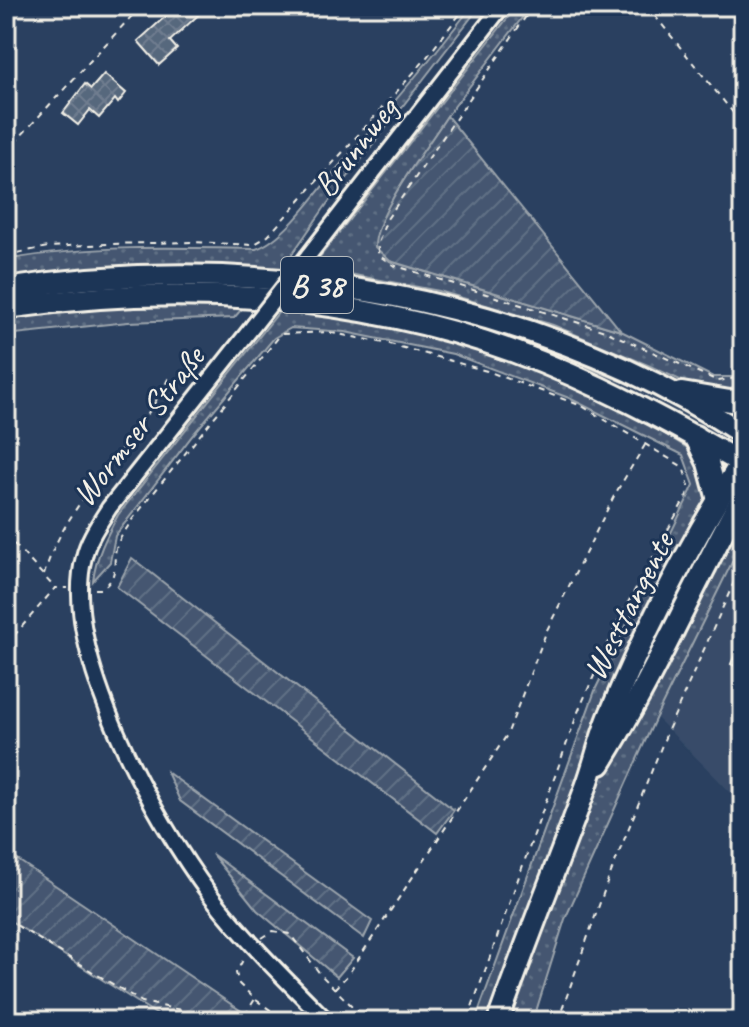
<svg xmlns="http://www.w3.org/2000/svg" width="749" height="1027" font-family="Caveat,sans-serif">
<style>
.built{fill:#374c69}
.grass{fill:url(#grass-dots);stroke:#9ca4ac;stroke-width:2}
.garden{fill:url(#garden-furrows);stroke:#9ca4ac;stroke-width:2}
.building{fill:url(#building-cross-hatch);stroke:#f4f1e8;stroke-width:2}
.lines{fill:none;stroke-linecap:round;stroke-linejoin:round}
.minor-casing{stroke:#f4f1e8;stroke-width:20}
.primary-casing{stroke:#f4f1e8;stroke-width:26}
.path{stroke:#f4f1e8;stroke-width:2;stroke-dasharray:6 6;stroke-linecap:butt}
.minor{stroke:#1d3557;stroke-width:14}
.primary{stroke:#1d3557;stroke-width:20}
.minor-bridge-casing{stroke:#f4f1e8;stroke-width:20;stroke-linecap:butt}
.minor-bridge{stroke:#1d3557;stroke-width:14}
.labels{text-anchor:middle;dominant-baseline:central;stroke-width:6;stroke-linejoin:round;paint-order:stroke}
.shield{fill:#1d3557;stroke:#b4b9bc;stroke-width:2}
.shield-label{font-size:32px;font-weight:bold;fill:#f4f1e8}
.street-label{font-size:34px;fill:#f4f1e8;stroke:#1d3557}
</style>
<defs>
<pattern id="grass-dots" width="8" height="8" patternUnits="userSpaceOnUse" patternTransform="scale(2)"><rect width="8" height="8" fill="#445771"/><path d="M2 2h.1M6 6h.1" fill="none" stroke="#607085" stroke-width="1.8" stroke-linecap="round"/></pattern>
<pattern id="garden-furrows" width="10" height="10" patternUnits="userSpaceOnUse" patternTransform="scale(2)"><rect width="10" height="10" fill="#445771"/><path d="M-1 1l2-2M0 10L10 0M9 11l2-2" fill="none" stroke="#607085"/></pattern>
<pattern id="building-cross-hatch" width="8" height="8" patternUnits="userSpaceOnUse" patternTransform="scale(2)"><rect width="8" height="8" fill="#56677d"/><path d="M0 0l8 8M0 8l8-8" fill="none" stroke="#6f7d8f"/></pattern>
</defs>
<rect width="100%" height="100%" fill="#2a4060"/>
<filter id="ink" filterUnits="userSpaceOnUse"><feTurbulence type="fractalNoise" baseFrequency=".0125" numOctaves="2"/><feDisplacementMap in="SourceGraphic" scale="16" xChannelSelector="R" yChannelSelector="G"/><feConvolveMatrix kernelMatrix="1 2 1 2 8 2 1 2 1" color-interpolation-filters="sRGB"/></filter>
<g filter="url(#ink)">
<polygon class="built" points="743,540 743,805 656,717"/>
<g class="grass">
<path d="M472 6H480L327 204 281 270 193 265 84 268 6 278V260C88 245 172 247 256 249 285 239 314 196 334 172 381 118 428 63 472 6Z"/>
<polygon points="517,6 531,6 447,116 393,198 390,261 621,331 713,377 743,377 743,395 708,393 650,366 553,325 439,291 312,267"/>
<path d="M299 289C359 299 419 309 478 325 567 349 650 387 731 430L730 433 665 399 578 363 366 302 296 292Z"/>
<polygon points="247,303 234,318 128,322 6,335 6,314 57,306"/>
<path d="M282 308 385 320 536 368 652 426 689 449 719 477 711 455 728 465 734 492 743 500V540L656 717 565 919 533 1021H475L596 688 694 485 683 455 569 398 453 354 345 332 291 328 274 338 192 436 115 536 110 562 93 581C96 556 106 537 118 515Z"/>
</g>
<g class="garden">
<path d="M447 116 621 331 390 261 375 247C374 214 428 146 447 116Z"/>
<polygon points="132,558 454,810 437,833 117,587"/>
<polygon points="167,772 372,921 364,938 180,801"/>
<polygon points="6,852 256,1021 167,1021 6,918"/>
<polygon points="212,854 353,958 337,977 257,910"/>
</g>
<g class="building">
<polygon points="177,6 208,6 170,41 177,49 159,65 138,41"/>
<polygon points="104,74 126,93 118,103 115,99 99,118 90,110 78,125 63,113 85,84 91,89"/>
<polygon points="743,637 743,670 731,664"/>
</g>
<g class="lines">
<g class="minor-casing">
<g id="minor">
<polyline points="308,256 502,6"/>
<path d="M254 325 109 508C99 524 88 539 84 557 59 650 156 823 211 896 246 941 287 981 327 1021"/>
</g>
</g>
<g class="primary-casing">
<g id="primary">
<path d="M6 289C257 250 529 295 743 434"/>
<path d="M6 308C175 283 353 293 515 352 594 381 670 422 743 464"/>
<polyline points="682,393 730,401 743,399"/>
<polyline points="695,436 708,463 718,500"/>
<path d="M600 764C654 678 694 584 743 495"/>
<path d="M498 1021C526 942 557 865 586 787 595 763 600 737 611 712 647 625 692 540 743 459"/>
</g>
</g>
<g class="path">
<polyline points="533,6 387,219 378,243 378,255 393,265 605,331 718,381 743,377"/>
<polyline points="647,6 743,125"/>
<polyline points="6,152 141,6"/>
<polyline points="6,255 48,247 108,244 194,242 253,245 268,236 424,61 466,6"/>
<polyline points="6,535 54,587"/>
<path d="M44 575C66 498 135 448 169 377"/>
<path d="M95 589H102C121 574 111 564 117 545 120 537 127 529 131 521L281 334 327 332 390 344 487 371 582 406 683 467 689 486 687 495 619 619 578 712 467 1021"/>
<polyline points="6,645 55,588 68,588"/>
<polyline points="6,919 142,1002 229,1020 247,1012 255,999 239,984 236,973 244,958"/>
<polyline points="262,938 273,931 290,934 321,975 367,1021"/>
<polyline points="334,989 347,976 507,735 547,630 615,494 645,445"/>
<polyline points="256,1000 286,1021"/>
<polyline points="558,1021 608,880 668,730 743,562"/>
</g>
<use href="#minor" class="minor"/>
<use href="#primary" class="primary"/>
<g class="minor-bridge-casing">
<polyline id="minor-bridge" points="254,325 308,256"/>
</g>
<use href="#minor-bridge" class="minor-bridge"/>
</g>
</g>
<g class="labels">
<rect class="shield" x="281" y="257" width="72" height="56" rx="6"/>
<g class="shield-label">
<text x="317" y="285">B 38</text>
</g>
<g class="street-label">
<text transform="translate(355 147) rotate(-52)">Brunnweg</text>
<text transform="translate(138 426) rotate(-52)">Wormser Straße</text>
<text transform="translate(628 606) rotate(-63)">Westtangente</text>
</g>
</g>
<rect width="749" height="1027" fill="none" stroke="#1d3557" stroke-width="32"/>
<rect x="16" y="16" width="717" height="995" fill="none" stroke="#f4f1e8" stroke-width="3" filter="url(#ink)"/>
</svg>
